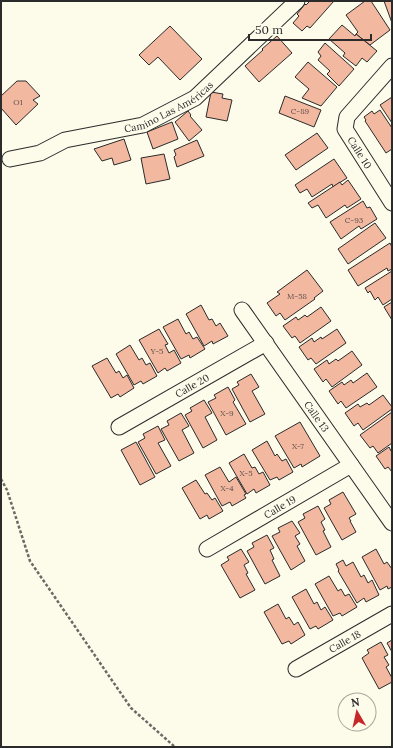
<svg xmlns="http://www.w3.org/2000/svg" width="393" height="748" font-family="Lora,serif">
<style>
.building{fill:#f2b8a0;stroke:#2b2b2b}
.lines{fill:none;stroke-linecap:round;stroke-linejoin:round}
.street-casing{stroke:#2b2b2b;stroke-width:17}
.path{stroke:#6a6964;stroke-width:2.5;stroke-dasharray:3 2;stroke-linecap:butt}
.street{stroke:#fdfbea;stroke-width:15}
.labels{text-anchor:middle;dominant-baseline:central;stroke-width:3;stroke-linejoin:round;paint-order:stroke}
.number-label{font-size:8px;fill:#5d4e48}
.street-label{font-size:10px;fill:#2b2b2b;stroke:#fdfbea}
</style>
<rect width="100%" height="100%" fill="#fdfbea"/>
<g class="building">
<polygon points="310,1 334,1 310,28 307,26 302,31 293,23 299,16 297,14 305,4 306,5"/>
<polygon points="365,1 371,1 390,30 370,45 356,34 358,32 346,15"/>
<polygon points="384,1 392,1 392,23"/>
<polygon points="342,25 355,36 356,34 377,51 367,62 362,58 356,66 343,56 345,53 329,39"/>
<polygon points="170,26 202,59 180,80 158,57 149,65 139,55"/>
<polygon points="277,36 292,53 259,82 245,66 263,50 262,49"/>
<polygon points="325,43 354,69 339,86 327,74 330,71 318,60 321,56 318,52"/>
<polygon points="308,62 337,87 321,106 302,98 309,89 295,77"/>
<polygon points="17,81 26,81 40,96 33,100 38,104 16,125 1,108 1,96"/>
<polygon points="211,92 223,94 222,98 232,100 227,121 206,117"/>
<polygon points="285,96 321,110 314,127 279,113"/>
<polygon points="392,97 392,123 380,105"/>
<polygon points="380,110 392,128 392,149 386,153 365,121 366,120 364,117 372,111 374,114"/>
<polygon points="188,111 191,115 190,116 202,130 189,141 175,122"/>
<polygon points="172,122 178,139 153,149 147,132"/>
<polygon points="317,133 328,148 296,170 285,155"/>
<polygon points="124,139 131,160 114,165 112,158 102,161 94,149"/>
<polygon points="197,140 204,156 177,167 174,157 176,155 174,150"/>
<polygon points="164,154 170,179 146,184 141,158"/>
<polygon points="334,159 347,178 333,187 332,184 312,197 307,189 300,193 295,185"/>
<polygon points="348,180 361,199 347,208 345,205 326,218 318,205 312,208 308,203 340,182 342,185"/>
<polygon points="363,201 367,208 370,207 377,219 361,229 359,226 341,239 330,222"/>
<polygon points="375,223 386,238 348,264 338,249"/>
<polygon points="390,243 392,247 392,269 388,271 387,268 358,286 348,270"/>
<polygon points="307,270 323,291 314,298 315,299 285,320 280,313 276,316 267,303 280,294 277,292"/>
<polygon points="392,271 392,299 383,305 378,297 375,300 370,291 368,293 365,288"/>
<polygon points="392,302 392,320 384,307"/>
<polygon points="201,305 209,320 212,319 216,326 220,323 228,336 213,344 212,341 204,346 186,314"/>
<polygon points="321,307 331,321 300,343 295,336 292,338 283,326 296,317 298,320 305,315 307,317"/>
<polygon points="178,319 186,334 189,332 193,339 197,337 205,349 190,358 189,355 181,359 163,327"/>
<polygon points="159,329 168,344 165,345 169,353 174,350 181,363 167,371 165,368 158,373 139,340"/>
<polygon points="337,329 346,343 316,364 311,358 308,360 299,347 312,338 314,342 321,337 322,339"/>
<polygon points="130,345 139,360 142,358 146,365 150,363 157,376 143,384 141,381 134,385 116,354"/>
<polygon points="352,351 362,365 332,387 326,379 323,382 314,369 327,360 329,364 336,359 338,361"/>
<polygon points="107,358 116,373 119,371 123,378 127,375 134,388 120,397 118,394 111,398 92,366"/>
<polygon points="367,373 377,387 346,408 341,401 338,404 329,391 342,382 344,385 351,380 353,383"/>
<polygon points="251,374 259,387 252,391 265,414 250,422 232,389 239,385 237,382"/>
<polygon points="228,387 235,400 233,402 246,424 226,435 208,402 216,398 214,395"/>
<polygon points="383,395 392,407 392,409 363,430 358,423 354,426 345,413 358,404 360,407 367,403 369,405"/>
<polygon points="204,400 212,413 205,417 217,440 203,448 185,415 192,411 190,408"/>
<polygon points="392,412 392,443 378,453 373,446 370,448 360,435"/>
<polygon points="181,413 189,426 182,430 194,453 179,461 161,429 169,425 167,421"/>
<polygon points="300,422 320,456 302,467 301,464 294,468 275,436"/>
<polygon points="158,426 165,440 158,443 171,466 156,474 138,442 145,438 143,434"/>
<polygon points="267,441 275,456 277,454 282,461 286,459 293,472 279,480 277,477 270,480 252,450"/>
<polygon points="136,442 155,477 140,485 121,450"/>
<polygon points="389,447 391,451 392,450 392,472 388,467 385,469 376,456"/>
<polygon points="244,454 252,468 255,467 259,474 263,472 270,485 256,493 254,489 247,494 229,463"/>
<polygon points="220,467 229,482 236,477 246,494 244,495 246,498 232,506 230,502 222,506 205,475"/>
<polygon points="196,480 205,494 207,493 212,500 215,498 223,511 209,519 207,515 200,519 182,488"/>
<polygon points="343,492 356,514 349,518 351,521 350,521 356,532 342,540 324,508 331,504 329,500"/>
<polygon points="318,506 325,519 321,522 325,530 323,531 331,547 316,555 298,522 305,518 303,514"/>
<polygon points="292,521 300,533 295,536 300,544 297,546 305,561 291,570 272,536 280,532 278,528"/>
<polygon points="267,535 274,548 270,550 274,559 272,560 280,576 265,584 247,551 254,547 252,543"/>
<polygon points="241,549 249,562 244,565 248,573 246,574 255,590 240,598 221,565 229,560 227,557"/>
<polygon points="376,549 384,564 387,562 392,569 392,587 388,589 387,586 380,590 362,557"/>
<polygon points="343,560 346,566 353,562 361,577 364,575 368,583 372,580 379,595 366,602 364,598 357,603 338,571 339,570 336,564"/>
<polygon points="329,576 338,591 341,589 345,596 349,594 357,607 342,616 340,613 333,616 315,584"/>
<polygon points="306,589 314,604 317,602 321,610 325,607 333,620 318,629 316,626 310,629 292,597"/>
<polygon points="278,604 286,619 289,617 294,625 298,622 305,635 291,644 289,641 282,644 264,612"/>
<polygon points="392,640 392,652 387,643"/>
<polygon points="381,642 388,655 384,657 389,665 386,667 392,678 392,682 379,689 362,658 369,653 367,650"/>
</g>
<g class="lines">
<g class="street-casing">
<g id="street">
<path id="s1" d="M392 66 347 117 345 129 392 203"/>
<path id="s2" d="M10 159 40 153 65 140 143 125 195 98 297 1"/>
<path id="s3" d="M242 310 392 523"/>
<path id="s4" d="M119 427 266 343"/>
<path id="s5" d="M207 549 351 465"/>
<path id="s6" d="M296 669 392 614"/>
</g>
</g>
<polyline class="path" points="1,479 7,490 30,561 131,708 175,747"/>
<use href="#street" class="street"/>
</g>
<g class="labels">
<g class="number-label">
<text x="18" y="102">O1</text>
<text x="300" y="111">C-89</text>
<text x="354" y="220">C-93</text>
<text x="297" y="296">M-58</text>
<text x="157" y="351">Y-5</text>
<text x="227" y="413">X-9</text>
<text x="298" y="446">X-7</text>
<text x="246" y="473">X-5</text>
<text x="227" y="488">X-4</text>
</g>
<g class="street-label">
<text stroke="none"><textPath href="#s2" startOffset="169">Camino Las Américas</textPath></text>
<text stroke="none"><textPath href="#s1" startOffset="108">Calle 10</textPath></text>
<text stroke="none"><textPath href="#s4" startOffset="84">Calle 20</textPath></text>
<text stroke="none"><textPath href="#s3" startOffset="130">Calle 13</textPath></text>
<text stroke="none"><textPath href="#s5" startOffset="84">Calle 19</textPath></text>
<text stroke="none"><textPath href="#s6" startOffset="56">Calle 18</textPath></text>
</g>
</g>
<rect width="393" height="748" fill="none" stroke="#2b2b2b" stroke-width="4"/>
<g transform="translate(357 712) rotate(351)"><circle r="19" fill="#fdfbea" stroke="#a9a89e"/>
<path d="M0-3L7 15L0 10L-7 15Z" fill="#c62828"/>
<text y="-6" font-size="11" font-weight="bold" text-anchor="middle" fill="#2b2b2b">N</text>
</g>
<path d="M249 34v6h122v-6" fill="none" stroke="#2b2b2b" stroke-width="2"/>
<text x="255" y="34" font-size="12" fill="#2b2b2b" stroke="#fdfbea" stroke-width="3" paint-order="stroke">50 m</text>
</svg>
